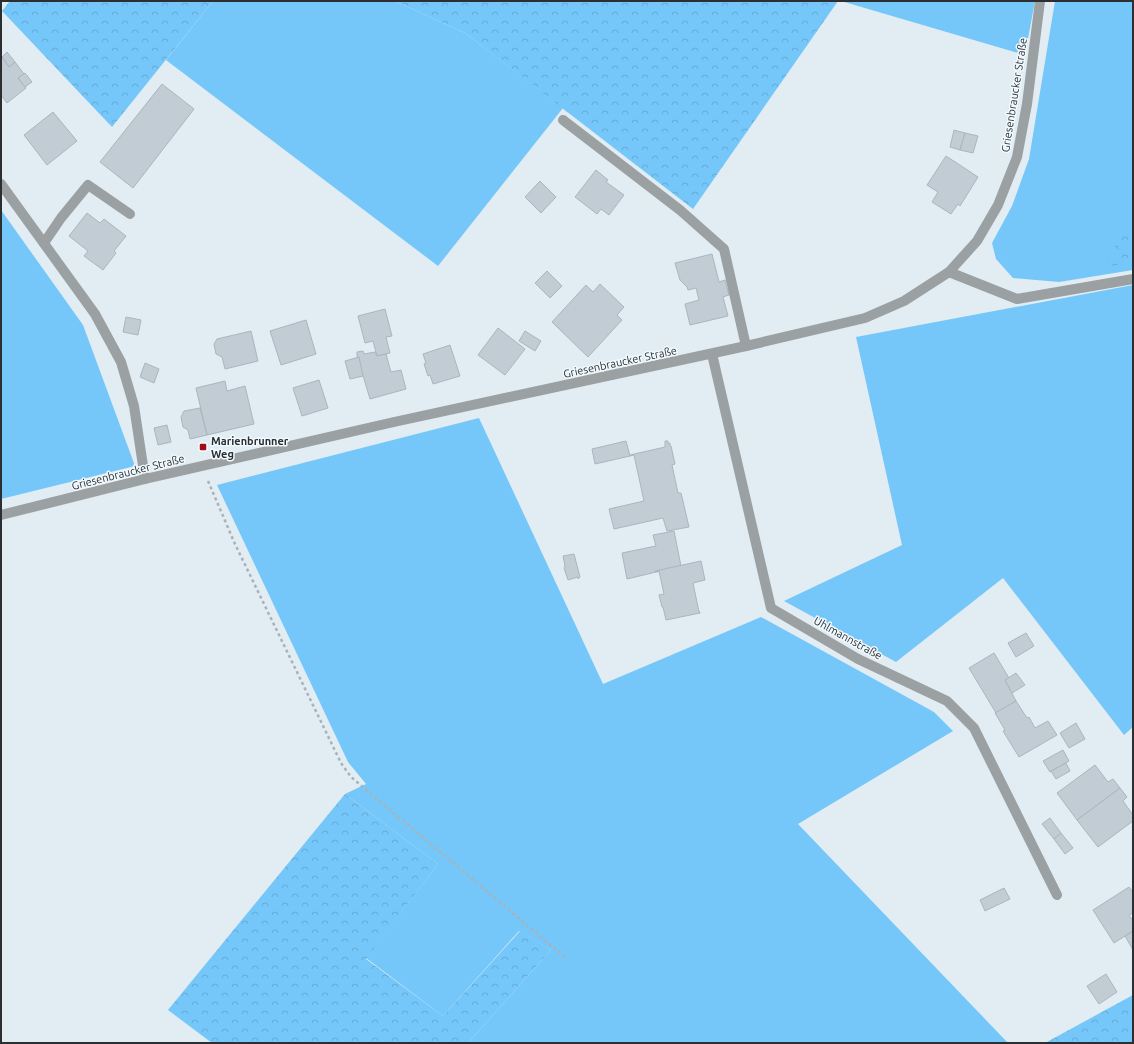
<svg xmlns="http://www.w3.org/2000/svg" width="1134" height="1044" font-family="Ubuntu,sans-serif">
<style>
.grass{fill:#75c7fa}
.forest{fill:url(#forest-crowns)}
.building{fill:#c2ccd4;stroke:#abb5bc}
.lines{fill:none;stroke-linecap:round;stroke-linejoin:round}
.path{stroke:#a9b2b8;stroke-width:2.5;stroke-dasharray:3 3;stroke-linecap:butt}
.minor{stroke:#9ba0a3;stroke-width:10}
.poi-dot{fill:#a40c14;stroke:#f0f9fe;stroke-width:1.5}
.labels{text-anchor:middle;dominant-baseline:central;stroke-width:3;stroke-linejoin:round;paint-order:stroke}
.street-label{font-size:11px;fill:#2b2f32;stroke:#f0f9fe}
.poi-label{font-size:11px;font-weight:bold;fill:#2b2f32;stroke:#f0f9fe;text-anchor:start}
</style>
<defs>
<pattern id="forest-crowns" width="20" height="18" patternUnits="userSpaceOnUse"><rect width="20" height="18" fill="#75c7fa"/><path d="M2 6a3 3 0 1 1 6 0M12 15a3 3 0 1 1 6 0" fill="none" stroke="#65abd7"/></pattern>
</defs>
<rect width="100%" height="100%" fill="#e1ecf3"/>
<g class="grass">
<polygon points="213,1 395,1 465,33 563,108 438,266 166,60"/>
<polygon points="841,1 1035,1 1025,55"/>
<polygon points="1055,1 1133,1 1133,270 1059,282 1013,278 996,259 992,243 1012,206 1029,159"/>
<polygon points="1,210 83,325 135,466 1,499"/>
<polygon points="1133,285 1133,727 1124,735 1003,578 896,662 784,601 902,545 856,337"/>
<polygon points="479,418 603,684 761,617 934,712 953,731 798,824 1008,1043 468,1043 551,950 519,931 443,1016 366,958 438,864 345,794 366,784 348,762 217,485"/>
</g>
<g class="forest">
<polygon points="10,1 213,1 112,127 2,11"/>
<polygon points="395,1 838,1 693,209 465,33"/>
<polygon points="1133,218 1133,262 1101,268"/>
<polygon points="345,794 438,864 366,959 443,1016 520,931 551,950 468,1043 212,1043 168,1010"/>
<polygon points="1133,995 1133,1043 1045,1043"/>
</g>
<g class="building">
<polygon points="7,52 15,62 9,67 2,57"/>
<polygon points="1,57 2,57 9,67 15,62 24,74 18,78 26,88 7,103 1,95"/>
<polygon points="25,73 32,82 25,87 18,78"/>
<polygon points="162,84 194,109 133,188 100,162"/>
<polygon points="53,112 77,141 47,165 24,135"/>
<polygon points="954,130 965,133 960,150 950,147"/>
<polygon points="965,133 978,136 973,153 960,150"/>
<polygon points="946,156 978,177 960,206 958,204 951,214 932,202 938,192 927,185"/>
<polygon points="596,170 608,180 606,182 624,195 609,215 601,209 597,214 575,197"/>
<polygon points="540,181 556,197 541,213 525,197"/>
<polygon points="87,213 100,223 104,219 126,236 114,251 116,253 103,270 84,256 88,251 69,236"/>
<polygon points="712,254 719,282 725,280 729,295 723,297 728,316 690,325 685,304 699,300 696,288 688,290 687,287 680,280 675,263"/>
<polygon points="547,271 562,286 550,298 535,283"/>
<polygon points="600,284 624,307 617,315 622,320 588,357 552,322 586,285 593,292"/>
<polygon points="385,309 392,336 386,337 390,353 377,356 373,341 365,343 358,316"/>
<polygon points="126,317 141,320 138,335 123,332"/>
<polygon points="306,320 316,354 281,365 270,331"/>
<polygon points="498,328 525,349 505,375 478,355"/>
<polygon points="251,331 258,361 225,369 222,357 216,354 214,344 217,339"/>
<polygon points="525,331 541,341 535,351 519,341"/>
<polygon points="450,345 460,376 433,384 430,375 428,376 424,364 426,363 423,354"/>
<polygon points="363,351 364,354 375,352 377,356 386,354 391,372 401,370 406,389 370,399 359,362 360,361 357,356 357,352"/>
<polygon points="359,357 363,376 350,379 345,361"/>
<polygon points="145,363 159,369 154,383 140,377"/>
<polygon points="319,380 328,408 302,416 293,388"/>
<polygon points="225,381 227,391 245,386 254,424 207,435 196,388"/>
<polygon points="200,408 207,435 190,439 188,430 183,427 181,417 184,411"/>
<polygon points="167,425 171,442 158,445 154,428"/>
<polygon points="626,441 630,456 595,464 592,449"/>
<polygon points="665,441 668,441 668,444 670,443 670,446 671,446 675,464 672,465 678,493 681,493 689,527 667,531 663,518 614,529 609,509 644,501 634,455 630,456 630,455 665,447"/>
<polygon points="674,531 681,566 627,579 622,553 656,546 653,535"/>
<polygon points="574,554 580,577 578,579 578,577 568,580 564,568 565,566 563,556"/>
<polygon points="701,561 705,580 693,583 699,612 700,612 700,613 666,620 663,607 662,607 659,595 664,594 659,571 656,572 655,571"/>
<polygon points="1026,633 1034,646 1016,657 1008,643"/>
<polygon points="994,653 1009,678 1005,680 1016,701 996,713 969,668"/>
<polygon points="1016,673 1025,685 1012,693 1005,680"/>
<polygon points="1016,701 1027,718 1029,717 1035,728 1048,721 1057,735 1019,757 1003,731 1005,730 995,713"/>
<polygon points="1076,723 1085,739 1069,748 1060,733"/>
<polygon points="1063,750 1069,761 1050,772 1043,761"/>
<polygon points="1066,763 1070,771 1056,779 1051,771"/>
<polygon points="1095,765 1108,782 1113,779 1120,788 1077,820 1057,793"/>
<polygon points="1120,788 1127,797 1123,801 1133,815 1133,821 1098,847 1077,820"/>
<polygon points="1050,818 1061,833 1054,839 1042,824"/>
<polygon points="1061,833 1073,848 1065,854 1054,839"/>
<polygon points="1129,887 1133,892 1133,913 1129,915 1133,921 1133,931 1114,943 1093,910"/>
<polygon points="1004,888 1010,899 985,911 980,900"/>
<polygon points="1133,931 1133,950 1125,936"/>
<polygon points="1106,974 1117,992 1099,1004 1087,986"/>
</g>
<g class="lines">
<polyline class="path" points="208,481 235,544 341,763 351,777 566,958"/>
<g class="minor">
<polyline points="563,120 680,210 724,249 746,346"/>
<polyline points="1,184 95,314 121,362 134,406 145,479"/>
<polyline points="44,243 61,218 88,185 130,214"/>
<polyline points="949,272 1017,299 1133,279"/>
<polyline points="712,354 771,608 858,659 947,701 974,728 1057,895"/>
<polyline points="1,515 145,479 394,422 746,346 865,318 904,301 949,272 977,241 998,205 1017,157 1027,104 1040,1"/>
</g>
</g>
<rect class="poi-dot" x="199" y="443" width="8" height="8" rx="2"/>
<g class="labels">
<g class="street-label">
<text transform="translate(1014 95) rotate(-81)">Griesenbraucker Straße</text>
<text transform="translate(620 362) rotate(-12)">Griesenbraucker Straße</text>
<text transform="translate(128 472) rotate(-14)">Griesenbraucker Straße</text>
<text transform="translate(848 638) rotate(29)">Uhlmannstraße</text>
</g>
<g class="poi-label">
<text x="211" y="441">Marienbrunner<tspan x="211" dy="13">Weg</tspan></text>
</g>
</g>
<rect width="1134" height="1044" fill="none" stroke="#2b2f32" stroke-width="4"/>
</svg>
